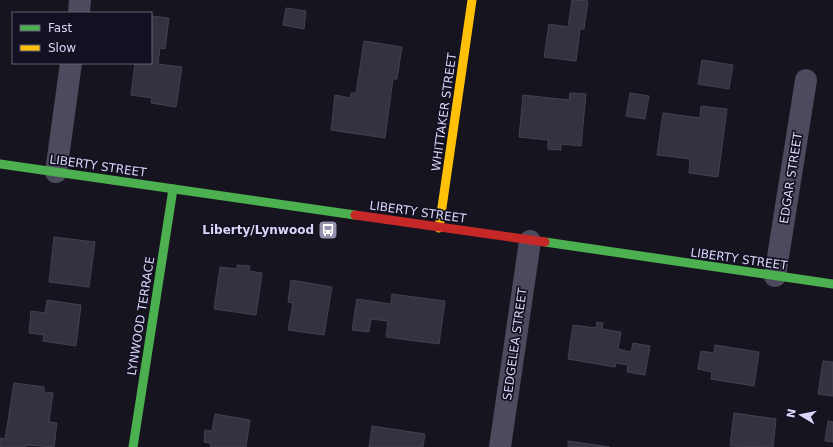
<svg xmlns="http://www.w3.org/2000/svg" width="833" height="447" font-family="'DejaVu Sans',sans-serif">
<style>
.building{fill:#343240;stroke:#434151}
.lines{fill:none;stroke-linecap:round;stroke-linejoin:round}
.street{stroke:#4b4b5d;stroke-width:22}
.fast{stroke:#4caf50;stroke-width:9}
.slow{stroke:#ffc107;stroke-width:9}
.jam{stroke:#c62828;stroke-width:9}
.labels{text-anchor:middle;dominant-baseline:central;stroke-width:3.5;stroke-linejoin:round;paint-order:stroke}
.street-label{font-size:12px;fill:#d9d7f9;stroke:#131121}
.poi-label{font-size:12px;font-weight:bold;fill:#d9d7f9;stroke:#131121;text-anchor:end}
</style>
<rect width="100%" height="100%" fill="#16141e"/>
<g class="building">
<polygon points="572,0 588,1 584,29 580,29 576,61 544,57 549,24 568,27"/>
<polygon points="286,8 306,11 304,29 283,25"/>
<polygon points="151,16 169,18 165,49 160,48 158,64 182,67 176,107 151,103 152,98 131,95 135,63 151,63"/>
<polygon points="364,41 402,47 397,79 393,79 385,138 331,130 335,95 351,98 351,93 356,93"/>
<polygon points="702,60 733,65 729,89 698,84"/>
<polygon points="570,93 586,94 581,146 561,144 561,150 548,149 548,140 519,137 523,95 569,100"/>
<polygon points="630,93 649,96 645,119 626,116"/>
<polygon points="701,106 727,109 718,177 689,173 690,159 657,155 663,113 700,118"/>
<polygon points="54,237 95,242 89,287 49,282"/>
<polygon points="237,265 250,266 249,271 262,273 256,315 214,309 220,267 237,269"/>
<polygon points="291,280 332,287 324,335 288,330 293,303 288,302"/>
<polygon points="392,294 445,301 439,344 386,337 388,321 371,319 369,332 352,330 357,299 391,304"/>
<polygon points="47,300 81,305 76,346 43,341 44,335 29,333 31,311 45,313"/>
<polygon points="597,322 603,323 602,329 621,332 618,349 631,352 633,343 650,346 645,375 627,372 628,365 616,363 615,367 568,359 573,325 596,328"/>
<polygon points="715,345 759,352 754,386 711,379 712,372 698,369 701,351 714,353"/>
<polygon points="823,361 833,362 833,396 818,394"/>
<polygon points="14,383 44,387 44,392 53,393 49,422 57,423 54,447 26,445 26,447 0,447 0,438 5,439"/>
<polygon points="734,413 776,419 773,447 730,446"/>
<polygon points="215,414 250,420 246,447 210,447 211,443 204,442 205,430 212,431"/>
<polygon points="828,421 833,422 833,442 825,441"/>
<polygon points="372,426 425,434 423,447 369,447"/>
<polygon points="568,441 610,447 568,447"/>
</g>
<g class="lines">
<g class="street">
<polyline points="79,13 80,0"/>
<polyline points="56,172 71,63"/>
<polyline points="775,276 806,80"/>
<polyline points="500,447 530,241"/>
</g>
<g class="fast">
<polyline points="0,164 355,215"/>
<polyline points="545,242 833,284"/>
<polyline points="133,447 173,189"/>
</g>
<polyline class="slow" points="439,228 472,0"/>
<polyline class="jam" points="355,215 545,242"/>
</g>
<defs>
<g id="bus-square" transform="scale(1)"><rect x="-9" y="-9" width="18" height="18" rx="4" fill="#9593ac" stroke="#131121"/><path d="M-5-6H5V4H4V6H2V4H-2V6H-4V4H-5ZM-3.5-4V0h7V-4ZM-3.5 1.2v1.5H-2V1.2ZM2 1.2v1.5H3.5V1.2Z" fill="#fff"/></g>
</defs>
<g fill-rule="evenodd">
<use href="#bus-square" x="328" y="230"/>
</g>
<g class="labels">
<g class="street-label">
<text transform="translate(444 112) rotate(-82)">WHITTAKER STREET</text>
<text transform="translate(98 166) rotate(8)">LIBERTY STREET</text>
<text transform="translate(791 178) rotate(-81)">EDGAR STREET</text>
<text transform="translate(418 212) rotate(8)">LIBERTY STREET</text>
<text transform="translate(739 259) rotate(8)">LIBERTY STREET</text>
<text transform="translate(141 316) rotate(-81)">LYNWOOD TERRACE</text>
<text transform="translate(515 344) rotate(-82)">SEDGELEA STREET</text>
</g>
<g class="poi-label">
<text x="314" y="230">Liberty/Lynwood</text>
</g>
</g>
<rect x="12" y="12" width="140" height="52" fill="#131121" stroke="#626077"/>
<rect x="20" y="25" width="20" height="6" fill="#4caf50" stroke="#626077"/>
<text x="48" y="32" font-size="12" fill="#d9d7f9">Fast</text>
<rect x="20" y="45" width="20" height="6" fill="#ffc107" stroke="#626077"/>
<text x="48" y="52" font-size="12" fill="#d9d7f9">Slow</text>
<g transform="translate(801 415) rotate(280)" stroke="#131121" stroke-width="3" paint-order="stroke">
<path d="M0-3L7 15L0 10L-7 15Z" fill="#d9d7f9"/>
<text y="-6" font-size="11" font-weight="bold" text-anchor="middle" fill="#d9d7f9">N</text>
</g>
</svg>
